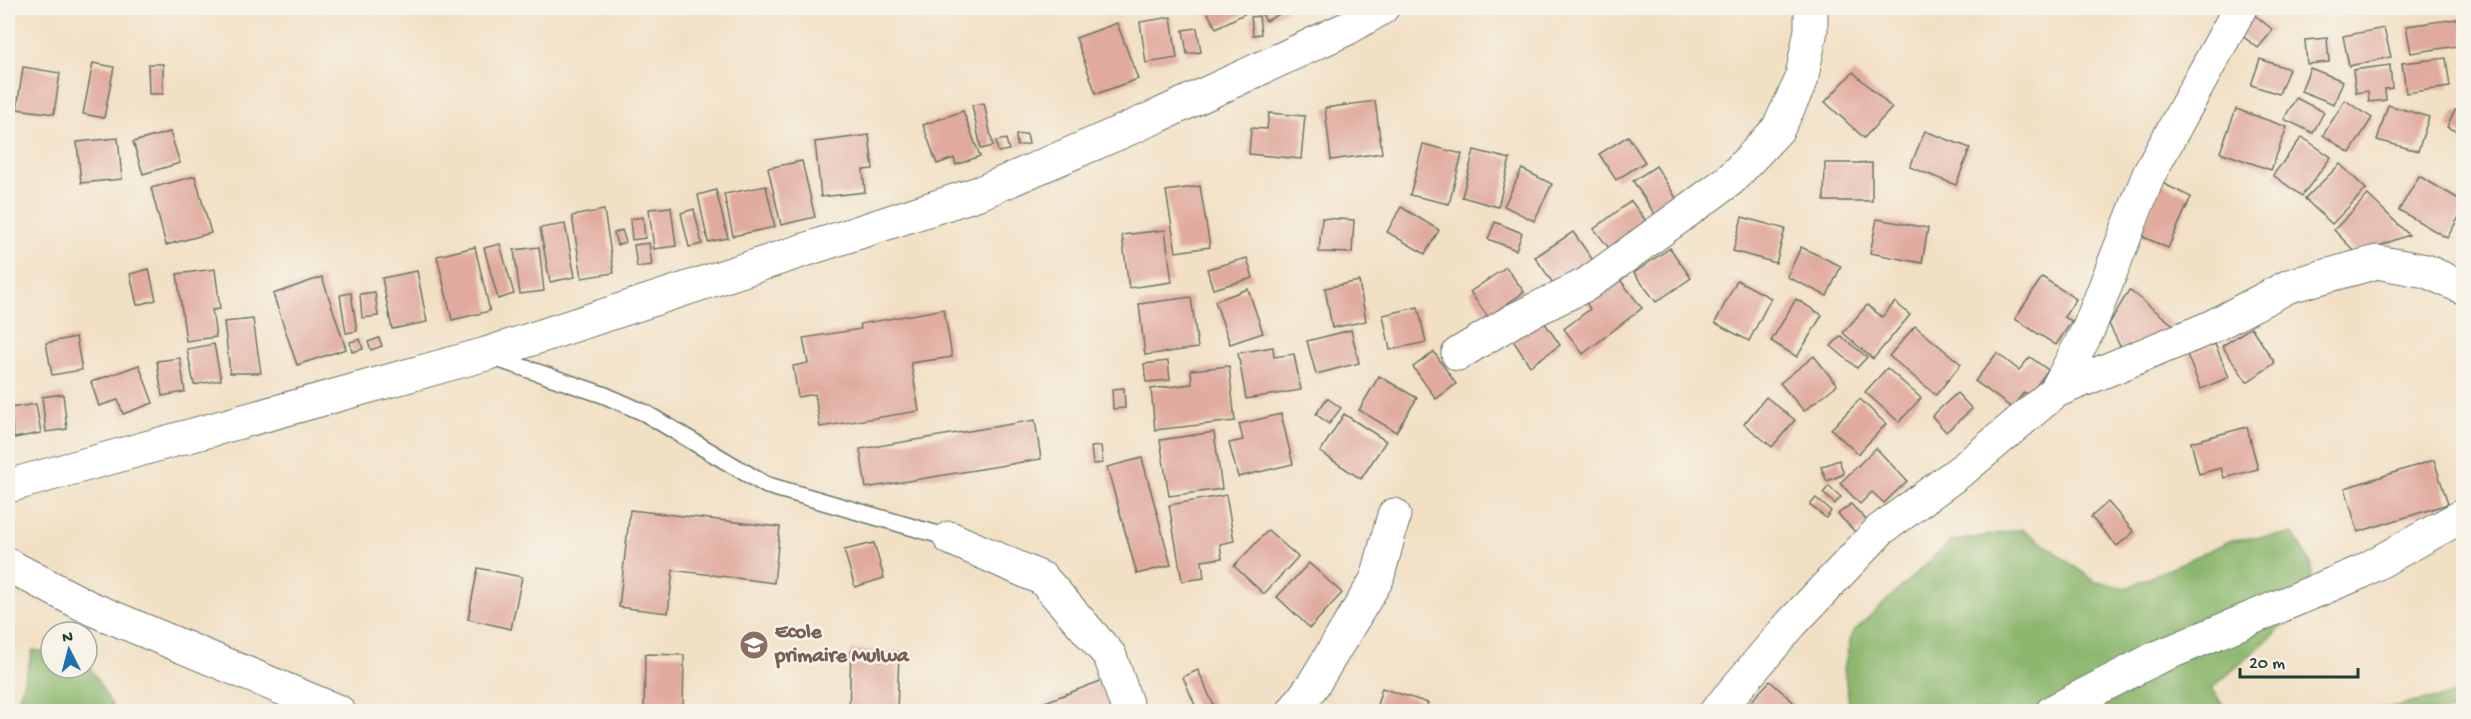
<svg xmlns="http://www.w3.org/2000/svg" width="2471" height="719" font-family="'Gochi Hand',sans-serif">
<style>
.forest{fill:#8cb76e;stroke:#567a51;stroke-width:1.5}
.building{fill:#e1aa9f}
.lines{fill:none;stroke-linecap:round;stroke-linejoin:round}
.service-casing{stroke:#697667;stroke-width:19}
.minor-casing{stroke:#697667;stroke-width:35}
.tertiary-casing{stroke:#697667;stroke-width:35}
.service{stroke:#fff;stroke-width:16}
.minor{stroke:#fff;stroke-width:33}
.tertiary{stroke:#fff;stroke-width:33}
.labels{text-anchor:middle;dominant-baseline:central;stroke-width:5;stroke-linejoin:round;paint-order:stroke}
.education-label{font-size:21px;font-weight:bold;fill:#785e54;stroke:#f7f3e8;text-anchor:start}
</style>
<rect width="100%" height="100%" fill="#f7f3e8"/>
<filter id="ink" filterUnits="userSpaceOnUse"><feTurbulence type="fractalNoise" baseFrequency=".0167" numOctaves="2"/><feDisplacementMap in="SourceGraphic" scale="12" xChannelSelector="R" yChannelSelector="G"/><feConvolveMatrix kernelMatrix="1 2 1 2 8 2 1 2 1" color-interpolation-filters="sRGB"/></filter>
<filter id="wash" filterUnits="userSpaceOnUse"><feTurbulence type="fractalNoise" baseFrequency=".008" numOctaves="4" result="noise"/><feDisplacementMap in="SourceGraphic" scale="24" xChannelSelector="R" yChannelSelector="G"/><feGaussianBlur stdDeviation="1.35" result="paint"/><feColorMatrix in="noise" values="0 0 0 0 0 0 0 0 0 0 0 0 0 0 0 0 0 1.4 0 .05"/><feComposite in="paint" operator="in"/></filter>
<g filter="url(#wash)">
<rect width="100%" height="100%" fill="#f2e0c5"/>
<g class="forest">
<polygon points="2023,529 2096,582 2127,588 2232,540 2293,534 2312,566 2310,603 2211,689 2228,711 1850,711 1844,668 1852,633 1950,542"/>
<polygon points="33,650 51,653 51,668 87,668 87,662 115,711 15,711"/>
<polygon points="2463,693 2463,711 2371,711"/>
</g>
<g id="blocks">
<g class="building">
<polygon points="1205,8 1243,8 1246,13 1216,28"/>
<polygon points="1249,8 1291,8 1266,21 1259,9 1252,13"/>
<polygon points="2251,12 2273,30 2258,48 2236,31"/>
<polygon points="1259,16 1261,34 1253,35 1251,17"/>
<polygon points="1171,17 1177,58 1146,63 1140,22"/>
<polygon points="2464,18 2464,45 2411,53 2406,26"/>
<polygon points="1117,23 1138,79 1096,94 1076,38"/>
<polygon points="1197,28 1201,52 1187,54 1183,30"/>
<polygon points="2384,28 2391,57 2349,66 2343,36"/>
<polygon points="2327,38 2329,62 2307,64 2305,40"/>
<polygon points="2446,58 2450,87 2406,93 2402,63"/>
<polygon points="2260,59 2289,69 2279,94 2251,85"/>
<polygon points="93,63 114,67 104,118 83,114"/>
<polygon points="148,64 163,64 163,94 149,94"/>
<polygon points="2390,65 2392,88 2385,89 2386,100 2369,102 2368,91 2356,93 2353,70"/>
<polygon points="23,67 60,73 54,114 17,109"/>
<polygon points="2310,68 2343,81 2334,104 2301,91"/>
<polygon points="1853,72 1892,108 1864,138 1825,102"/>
<polygon points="2296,98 2324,112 2313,133 2284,119"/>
<polygon points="2345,100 2372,118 2350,153 2323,135"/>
<polygon points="1375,101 1382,153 1331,160 1325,108"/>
<polygon points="984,103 993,146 981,149 972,105"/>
<polygon points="2388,105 2429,117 2418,151 2377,140"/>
<polygon points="2236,109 2287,127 2271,170 2220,152"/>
<polygon points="2455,110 2464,113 2464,134 2447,127"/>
<polygon points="963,111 980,156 956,165 954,158 937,164 923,125"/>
<polygon points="1269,113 1305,116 1301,159 1249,154 1251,128 1267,129"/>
<polygon points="1925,131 1970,148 1956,185 1910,167"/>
<polygon points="170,132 180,163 143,174 133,142"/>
<polygon points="1027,134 1029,144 1017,146 1016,135"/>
<polygon points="869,135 873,169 863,170 865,192 821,197 815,142"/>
<polygon points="1628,136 1645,162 1616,180 1599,154"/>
<polygon points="2302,137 2331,157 2302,196 2273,175"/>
<polygon points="118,138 122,179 81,183 77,142"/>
<polygon points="1006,139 1009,150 998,152 996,141"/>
<polygon points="1423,144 1462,154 1449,204 1410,195"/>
<polygon points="1474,150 1510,159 1498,207 1462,197"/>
<polygon points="802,161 815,217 781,225 768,168"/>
<polygon points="1825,163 1872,163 1872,201 1824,201"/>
<polygon points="2340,164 2366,189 2332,224 2305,199"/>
<polygon points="1656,166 1678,201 1656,216 1633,181"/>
<polygon points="1522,169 1552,184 1534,221 1504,206"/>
<polygon points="195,176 211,233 166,245 151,188"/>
<polygon points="2419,176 2464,202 2464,208 2447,238 2399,210"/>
<polygon points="2162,183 2191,197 2168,248 2139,235"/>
<polygon points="766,186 775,227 733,236 724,194"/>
<polygon points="1200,186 1210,247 1176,252 1166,191"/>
<polygon points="716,190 728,238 708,242 698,195"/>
<polygon points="2368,195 2409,235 2357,254 2334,230"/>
<polygon points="1631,201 1653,230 1616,257 1594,229"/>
<polygon points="671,207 676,246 654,249 649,209"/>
<polygon points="1401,207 1439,230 1425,254 1387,232"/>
<polygon points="694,209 702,244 689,247 681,213"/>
<polygon points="604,210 614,273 582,278 572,216"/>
<polygon points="643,217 645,238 632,240 630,219"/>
<polygon points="1742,217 1785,229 1776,263 1733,251"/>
<polygon points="1322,218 1354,220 1352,253 1319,252"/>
<polygon points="1877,219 1928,228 1922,263 1870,253"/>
<polygon points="1495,222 1522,233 1516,250 1488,239"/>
<polygon points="565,224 575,277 550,282 540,228"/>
<polygon points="622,230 626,242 617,245 614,233"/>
<polygon points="1165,230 1172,282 1129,288 1122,235"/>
<polygon points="1573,232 1597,266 1559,292 1535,257"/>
<polygon points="649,243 652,265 637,267 634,245"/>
<polygon points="500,244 514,294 498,299 484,248"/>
<polygon points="475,247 490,311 452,320 437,256"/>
<polygon points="539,247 544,291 520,294 514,250"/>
<polygon points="1801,247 1841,266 1827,296 1787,277"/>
<polygon points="1670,248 1691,278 1656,302 1634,273"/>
<polygon points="1247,258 1253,278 1213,289 1207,269"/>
<polygon points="1506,267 1524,292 1488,317 1470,292"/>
<polygon points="149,269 156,300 137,305 130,274"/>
<polygon points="215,269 220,309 212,310 216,337 186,341 177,274"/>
<polygon points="417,271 427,322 392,329 382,278"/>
<polygon points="322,277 346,349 297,365 273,294"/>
<polygon points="1618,277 1642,308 1583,354 1564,329 1590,309 1585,301"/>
<polygon points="2042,277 2076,299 2064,317 2072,321 2056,345 2015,319"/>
<polygon points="1737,280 1771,298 1749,341 1715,323"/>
<polygon points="1359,281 1366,321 1332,328 1325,288"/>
<polygon points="1248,289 1263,333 1230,344 1215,301"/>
<polygon points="2129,290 2176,327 2121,348 2109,324"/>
<polygon points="375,292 378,316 362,318 360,294"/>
<polygon points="351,293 357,331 346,333 340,295"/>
<polygon points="1191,297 1198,348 1145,355 1139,304"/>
<polygon points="1796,299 1822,315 1797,357 1771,341"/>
<polygon points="1895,302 1910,315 1873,359 1843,333 1867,305 1882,317"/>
<polygon points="1418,307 1426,342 1390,350 1383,315"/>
<polygon points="944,309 952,357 911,363 919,411 820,427 815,394 798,397 793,366 808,363 803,338 861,329 860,324"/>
<polygon points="1540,316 1560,345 1530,366 1510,336"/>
<polygon points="253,319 261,373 230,373 224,322"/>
<polygon points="1915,326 1961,364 1936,395 1889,356"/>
<polygon points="2251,327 2275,363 2247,382 2222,346"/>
<polygon points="1351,330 1359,363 1316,374 1307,341"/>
<polygon points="1841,336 1867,357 1857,368 1831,346"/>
<polygon points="76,337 82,370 52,375 46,343"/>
<polygon points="379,338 382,346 371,350 368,342"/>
<polygon points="360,339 363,349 352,352 350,342"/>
<polygon points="214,344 221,380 194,385 187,349"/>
<polygon points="2215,344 2229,377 2201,389 2187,355"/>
<polygon points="1273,347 1274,357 1294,354 1301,390 1246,399 1238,353"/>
<polygon points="1434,352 1456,384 1436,399 1413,367"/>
<polygon points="1997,353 2019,370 2030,357 2048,370 2029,396 2024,392 2012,408 1975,381"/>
<polygon points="1814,356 1837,385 1804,411 1780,383"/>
<polygon points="180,358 185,392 162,396 157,361"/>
<polygon points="1168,361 1170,380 1146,382 1144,364"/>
<polygon points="139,365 153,403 123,414 118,400 99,406 91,382"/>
<polygon points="1229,366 1235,421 1155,430 1151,389 1192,384 1191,370"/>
<polygon points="1887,368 1921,398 1899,422 1865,392"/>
<polygon points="1379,376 1417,398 1396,432 1359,410"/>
<polygon points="1124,388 1125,408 1113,409 1112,389"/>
<polygon points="1957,393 1972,409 1946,432 1932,416"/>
<polygon points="63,394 67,429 46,432 42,397"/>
<polygon points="1766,397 1795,420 1772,447 1744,424"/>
<polygon points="1327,398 1341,408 1329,424 1316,414"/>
<polygon points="1860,399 1886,424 1858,454 1831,429"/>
<polygon points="36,404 41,433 14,438 9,408"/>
<polygon points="1281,414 1293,464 1238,477 1229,443 1243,440 1239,424"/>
<polygon points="1344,414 1386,441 1361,479 1320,452"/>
<polygon points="1035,420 1041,459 866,488 860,449"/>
<polygon points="2247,427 2258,469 2224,478 2221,468 2199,474 2191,442"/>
<polygon points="1214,432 1222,489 1169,496 1160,440"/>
<polygon points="1101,446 1103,463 1093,464 1091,447"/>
<polygon points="1876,448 1907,481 1884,503 1872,492 1860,504 1840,483"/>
<polygon points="1142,458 1171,565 1137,574 1107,467"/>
<polygon points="1839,460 1844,474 1827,481 1821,467"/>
<polygon points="2434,460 2448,504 2358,532 2345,488"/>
<polygon points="1829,486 1841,497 1835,504 1823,493"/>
<polygon points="1226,495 1234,541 1220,544 1222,558 1202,561 1204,578 1182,581 1169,505"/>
<polygon points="1816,498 1831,511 1826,518 1810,505"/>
<polygon points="2108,502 2134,532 2117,546 2091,517"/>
<polygon points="1851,504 1868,522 1856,533 1838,514"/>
<polygon points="630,510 780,527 774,583 673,570 668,613 619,607"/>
<polygon points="1268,530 1298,557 1264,594 1234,566"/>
<polygon points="874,543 884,578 855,587 844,550"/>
<polygon points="1309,563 1342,593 1310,628 1277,597"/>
<polygon points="478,568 522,577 511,629 468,619"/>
<polygon points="851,650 899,652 897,712 849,712"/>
<polygon points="645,654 684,655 683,712 644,712"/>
<polygon points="1198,670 1214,706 1201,712 1198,712 1183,677"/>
<polygon points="1111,677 1124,712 1019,712"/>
<polygon points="1770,681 1802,710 1801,712 1741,712"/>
<polygon points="1382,688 1428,703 1425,712 1375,712"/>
</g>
</g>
</g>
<g filter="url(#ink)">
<use href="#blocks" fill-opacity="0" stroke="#697667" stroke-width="1.5"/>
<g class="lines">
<g class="service-casing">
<polyline id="service" points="492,357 604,395 645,413 766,485 950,538"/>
</g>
<g class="minor-casing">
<g id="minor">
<polyline points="1458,354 1514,320 1587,284 1730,180 1778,129 1801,81 1811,30 1811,8"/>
<polyline points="2056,391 2209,328 2289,286 2377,262 2426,271 2464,288"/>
<polyline points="950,538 1043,579 1110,656 1129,712"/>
<polyline points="8,565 90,608 339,712"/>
<polyline points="1293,712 1313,685 1377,579 1394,515"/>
<polyline points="1716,712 1791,624 1880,530 1966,467 2056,391 2089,328 2149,174 2240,8"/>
<polyline points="2052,712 2154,659 2361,572 2464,515"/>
</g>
</g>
<g class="tertiary-casing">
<polyline id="tertiary" points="8,486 486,354 982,192 1160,115 1348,28 1382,8"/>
</g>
<use href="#service" class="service"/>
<use href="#minor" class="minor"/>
<use href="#tertiary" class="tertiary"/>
</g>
</g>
<defs>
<g id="school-disc" transform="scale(1.5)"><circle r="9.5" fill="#8d6e63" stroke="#f7f3e8"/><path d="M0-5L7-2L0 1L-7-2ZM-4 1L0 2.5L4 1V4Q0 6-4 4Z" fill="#fff"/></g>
</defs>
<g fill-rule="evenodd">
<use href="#school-disc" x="754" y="645"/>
</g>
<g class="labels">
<g class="education-label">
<text x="775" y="633">Ecole<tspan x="775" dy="24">primaire Mulwa</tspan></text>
</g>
</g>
<rect width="2471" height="719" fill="none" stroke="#f7f3e8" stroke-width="30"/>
<g transform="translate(69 650) rotate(354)"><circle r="28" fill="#f7f3e8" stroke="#a1aaa0" stroke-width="1.5"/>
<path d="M0-4.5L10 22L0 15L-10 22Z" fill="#1f6fb2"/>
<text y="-9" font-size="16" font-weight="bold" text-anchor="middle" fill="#1f3d34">N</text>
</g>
<path d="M2240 668v9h118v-9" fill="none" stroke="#1f3d34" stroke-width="3"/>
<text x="2249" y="668" font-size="18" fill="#1f3d34" stroke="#f7f3e8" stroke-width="4.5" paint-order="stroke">20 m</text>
</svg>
